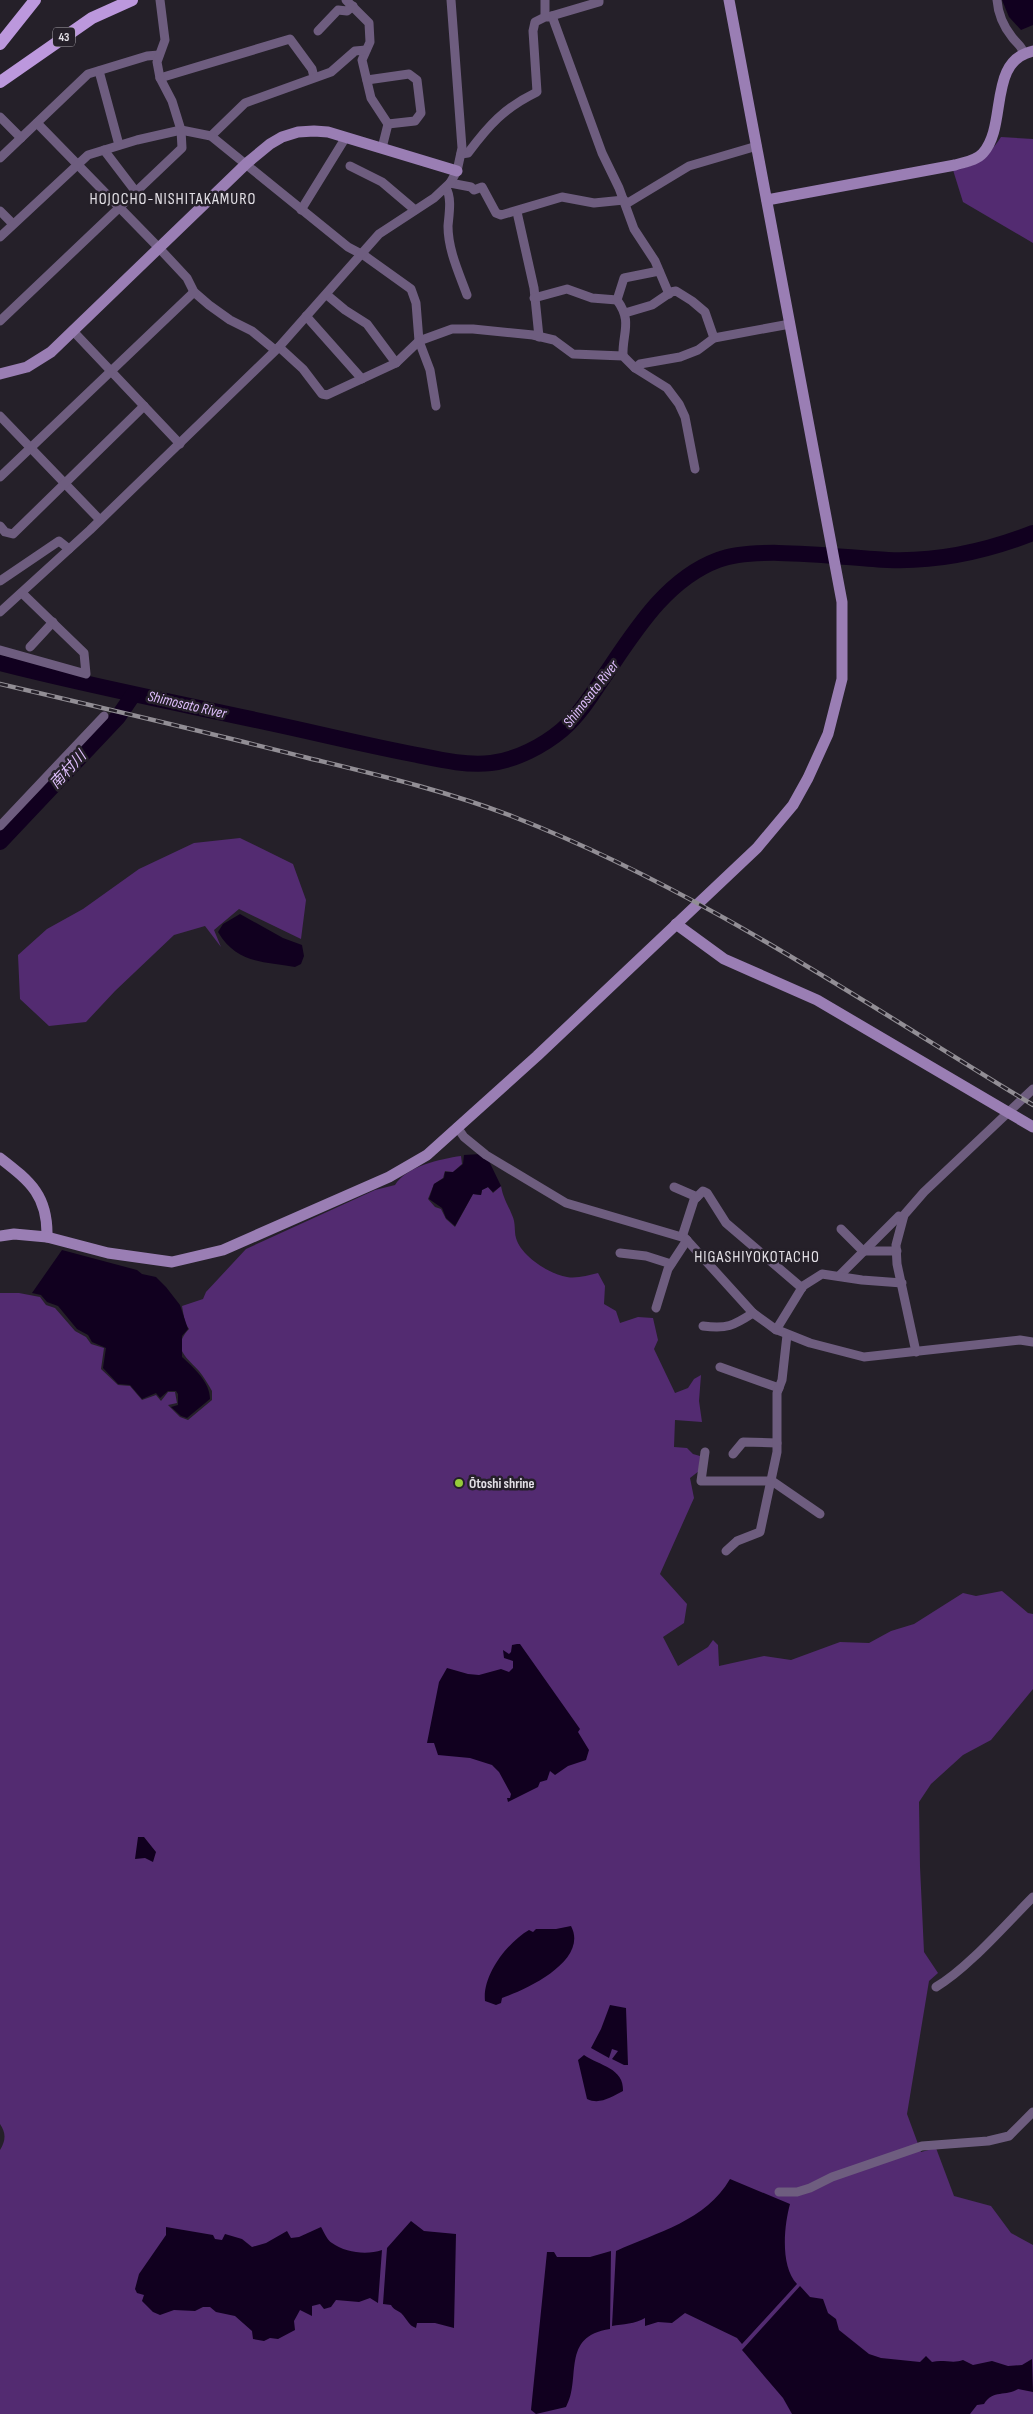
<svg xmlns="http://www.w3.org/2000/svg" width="1033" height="2414" font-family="'Sofia Sans Condensed','Noto Sans JP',sans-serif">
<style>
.green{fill:#532b71}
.water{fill:#11001f}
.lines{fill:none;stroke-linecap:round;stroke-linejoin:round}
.river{stroke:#11001f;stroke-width:16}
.street{stroke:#6e5d7f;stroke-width:9}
.secondary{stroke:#9a7eb4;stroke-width:11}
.primary{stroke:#bc98dd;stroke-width:12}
.rail-casing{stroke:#928e95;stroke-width:4.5}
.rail{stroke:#252029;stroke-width:2.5;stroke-dasharray:8;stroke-linecap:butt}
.poi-dot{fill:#96cc3a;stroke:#252029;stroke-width:2}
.labels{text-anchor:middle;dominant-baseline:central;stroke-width:5;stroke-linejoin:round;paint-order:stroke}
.shield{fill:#252029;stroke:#aaa6ad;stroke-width:1}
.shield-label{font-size:12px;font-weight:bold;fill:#e3e0e6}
.poi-label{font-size:14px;font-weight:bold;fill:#e3e0e6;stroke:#252029;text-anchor:start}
.water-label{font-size:15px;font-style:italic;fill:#debefc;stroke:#252029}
.quarter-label{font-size:16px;letter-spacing:1px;fill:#e3e0e6;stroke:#252029}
</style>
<rect width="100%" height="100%" fill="#252029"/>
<g class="green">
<path d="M1001 137 1033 139V243L963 202 953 170C979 166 986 159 1001 137Z"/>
<polygon points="240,838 293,864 306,900 301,939 239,909 214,930 221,947 205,926 174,935 115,991 86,1022 49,1026 20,999 18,955 47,929 83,909 139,869 194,843"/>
<path d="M461 1156 462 1164 453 1172 445 1171 443 1178 434 1184 428 1199 435 1207 441 1209 446 1219 455 1227 473 1194 481 1195 482 1190 488 1187 493 1193 501 1186C503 1198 508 1205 512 1215 516 1223 514 1231 516 1238 521 1256 549 1274 567 1277 577 1279 588 1275 598 1273L605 1286 604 1304 616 1311 620 1323 638 1317 653 1318 658 1340 654 1349 675 1393 688 1388 694 1379 701 1375 699 1401 702 1422 675 1420 674 1447 687 1448 693 1454 700 1456 699 1471 690 1478 694 1498 660 1574 687 1604 684 1623 663 1637 678 1666 708 1647 713 1640 718 1645 719 1666 764 1656 791 1660 840 1642 869 1643 891 1631 914 1624 963 1593 976 1596 1002 1591 1028 1613 1033 1614V1689L991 1740 963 1755 931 1784 919 1802 920 1867 924 1952 938 1973 929 1981 907 2114 921 2152 936 2148 954 2196 991 2206 1011 2233 1033 2245V2414H0V2150C6 2140 6 2133 0 2124V1293H19L40 1297 46 1305 55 1308 75 1331 86 1337 91 1344 104 1348 101 1369 118 1385 130 1386 142 1400 156 1395 161 1401 168 1392H175L177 1403 168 1405 180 1417 188 1420 212 1400V1391C208 1384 204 1377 199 1371 186 1357 171 1348 189 1329L185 1323 182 1306 203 1299 206 1292 246 1249 375 1190 395 1185C407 1166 440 1159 461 1156Z"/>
</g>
<g class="water">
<polygon points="1002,0 1033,0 1033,25 1021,30 1009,17"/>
<path d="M240 914 283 938 302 945 304 956 301 964 295 967C263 961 237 964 218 932L223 924Z"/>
<polygon points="481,1154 488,1159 501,1186 493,1192 488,1187 482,1190 481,1195 473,1194 455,1226 446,1218 442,1208 429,1199 434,1184 444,1178 445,1172 453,1172 463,1164 464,1155"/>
<path d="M62 1250 137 1270 142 1274 156 1277 166 1287 180 1305 188 1329 182 1336V1357C194 1368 210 1382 210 1399L187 1418 181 1416 171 1407 178 1405V1394L176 1391H168L160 1398 156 1393 142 1399 130 1385 118 1384 103 1368 106 1348 92 1342 88 1335 77 1329 58 1306 47 1302 41 1295 32 1293Z"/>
<polygon points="517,1644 520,1644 580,1729 578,1732 589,1750 586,1760 568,1766 555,1775 550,1771 547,1780 540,1782 538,1787 508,1802 507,1798 510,1798 511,1794 499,1772 492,1765 470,1758 438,1755 434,1743 427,1743 439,1682 447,1668 468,1674 479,1675 501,1669 509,1672 513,1668 513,1661 504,1658 503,1650 509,1654 511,1652 512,1645"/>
<polygon points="138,1837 144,1837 156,1852 153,1862 145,1858 135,1859"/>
<path d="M571 1926C589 1960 528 1989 502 1998L501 2003 496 2005 485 2001C482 1975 508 1942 529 1930L533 1932 536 1929H556Z"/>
<polygon points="610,2005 626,2008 628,2065 624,2065 612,2059 618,2051 612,2049 609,2058 591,2048 601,2029"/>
<path d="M584 2055C600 2066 624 2068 623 2091 611 2097 600 2105 587 2099L578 2060Z"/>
<path d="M730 2179 790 2204C784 2226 780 2266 797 2284L742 2344 737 2338 685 2313 672 2323 658 2322 645 2326V2318C635 2324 623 2324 612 2326L616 2251C657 2232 706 2221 730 2179Z"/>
<path d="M411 2221 424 2231 456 2234 454 2328 435 2323H417L416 2328C408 2325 408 2320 401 2313 397 2310 394 2310 391 2305L383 2304 387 2248Z"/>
<path d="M166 2227 213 2235 215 2239 222 2240 225 2234 242 2239 252 2247 266 2243 287 2231 291 2238 299 2237 321 2227C324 2232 327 2240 332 2243 346 2253 367 2255 382 2250L378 2303 370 2298 359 2302 336 2300 331 2307 324 2309 320 2304 312 2306V2316L300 2310 294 2321 295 2330 278 2339 270 2338 264 2341 253 2339 252 2331 235 2316 216 2312 210 2307H203L195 2311 174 2310 160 2315 153 2312 142 2301 144 2295 137 2293 135 2289 139 2274 166 2235Z"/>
<path d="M611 2251 610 2329C560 2336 582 2379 566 2407L536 2414 531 2410 547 2252H554L557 2257H590Z"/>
<path d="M800 2286 810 2297 823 2299 828 2313 836 2319 839 2330 869 2354 881 2358 920 2362 926 2356 932 2362C943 2359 953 2364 963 2360L973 2365 992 2361 1008 2366 1022 2365 1032 2359 1033 2392 1018 2389C1006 2397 993 2389 984 2404L977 2405 970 2414H792L783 2398 742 2350Z"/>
</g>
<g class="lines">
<g class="river">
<path d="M0 663C101 689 204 708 306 731 341 739 376 747 412 754 437 759 465 766 491 763 516 760 543 746 562 730 578 716 590 698 601 681 632 636 664 580 718 560 757 545 844 558 888 560 938 562 987 551 1033 533"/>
<polyline points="0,842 118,717 133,695"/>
</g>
<g class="street">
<polyline points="346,0 369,23 370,42 362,60 371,98 388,124 382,148"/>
<path d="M997 0C998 13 1004 27 1012 37 1016 43 1021 45 1024 53"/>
<polyline points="552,16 602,153 619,188 634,229 655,261 669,294"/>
<polyline points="548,17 599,2 599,0"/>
<polyline points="318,31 338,10 347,11 353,6"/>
<polyline points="99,71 119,145"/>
<polyline points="160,78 290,39 312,69 314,77"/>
<polyline points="367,80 409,74 417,80 421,113 415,121 388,124"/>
<polyline points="0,117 21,138"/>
<polyline points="37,123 159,248 187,278 194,292 209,305 230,320 252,331 275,350"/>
<polyline points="211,136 245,103 331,72 355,51 366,50"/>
<polyline points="104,150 136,192"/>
<path d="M461 154 468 153C489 125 504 108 537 92L533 31 535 22 545 17V0"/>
<polyline points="0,158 88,74 147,56 159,55"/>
<polyline points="350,166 382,182 415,210"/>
<polyline points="450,183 471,187 474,190 482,187 496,213 501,215 562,197 594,203 624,200"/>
<path d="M446 188C452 198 449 214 448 226 448 250 459 273 467 295"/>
<polyline points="626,204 689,166 757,146"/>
<polyline points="301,210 346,137"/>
<polyline points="0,211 13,224"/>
<polyline points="517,212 534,288 539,337"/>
<polyline points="0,237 88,155 137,140 181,130 211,136 348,247 365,256 411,289 416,303 419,341 430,370 436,406"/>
<polyline points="327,295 345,310 367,324 396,363"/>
<polyline points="534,298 567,289 592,298 617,300 624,278 659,271"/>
<path d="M617 300C633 322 622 333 623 356"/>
<polyline points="625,313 652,305 671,292 676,291 692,301 705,312 714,338"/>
<polyline points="306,316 362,379"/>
<polyline points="0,321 182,148 181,130 172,101 160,78 157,62 165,40 160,0"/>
<polyline points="73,331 180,444"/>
<polyline points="279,347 303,369 322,394 327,395 396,363 419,341 452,329 473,329 533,335 554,340 573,354 623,356 635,368 667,388 679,404 685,417 695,469"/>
<polyline points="635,368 640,364 680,357 698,350 714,338 790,324"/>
<polyline points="0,416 100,520"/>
<polyline points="0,477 194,292"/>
<polyline points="0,526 5,532 13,534 144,406"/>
<polyline points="0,581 59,541 69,549"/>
<polyline points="0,612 90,530 279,347 379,234 434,198 450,183 457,171 462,148 451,0"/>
<polyline points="30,647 53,622"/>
<polyline points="0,650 86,674 84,653 22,593"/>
<polyline points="0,826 104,716"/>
<polyline points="457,1127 464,1137 486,1155 566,1203 685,1238 753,1313 775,1329 810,1343 864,1357 1020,1340 1033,1342"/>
<polyline points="674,1187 697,1197"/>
<polyline points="841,1229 863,1251 897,1251"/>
<polyline points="682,1237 694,1200 703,1191 707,1193 726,1223 802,1288"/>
<polyline points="620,1253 646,1256 671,1264"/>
<polyline points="839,1276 899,1216 903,1217"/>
<polyline points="656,1308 668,1269 687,1240"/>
<path d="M703 1326C727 1329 733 1326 753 1313"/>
<polyline points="776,1330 803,1286 822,1274 862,1280 902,1283"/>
<polyline points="916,1352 897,1264 896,1245 904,1215 924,1192 1033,1089"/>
<polyline points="720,1367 779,1388"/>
<polyline points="705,1452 701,1481 772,1481 820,1514"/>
<polyline points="733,1454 743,1442 777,1443"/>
<polyline points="726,1551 737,1541 760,1532 777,1452 777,1393 782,1380 787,1335"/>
<path d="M936 1987C967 1969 1006 1924 1033 1897"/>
<polyline points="779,2192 797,2192 810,2188 832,2177 922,2146 988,2141 1009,2136 1033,2112"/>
</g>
<g class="secondary">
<path d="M767 200 955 165C964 162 976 161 983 153 1008 125 987 61 1033 51"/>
<polyline points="0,374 27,367 51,352 247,163 270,144 282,137 298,132 314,131 328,132 457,171"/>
<polyline points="676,924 724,959 817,1000 1033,1127"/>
<path d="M0 1158C31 1182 48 1196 47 1237"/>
<polyline points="0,1236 14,1234 47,1237 108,1253 172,1262 223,1250 389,1177 427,1155 537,1056 757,848 793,805 808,778 828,734 842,679 842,602 729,0"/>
</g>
<g class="primary">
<polyline points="0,44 35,0"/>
<polyline points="0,82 92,18 132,0"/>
</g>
<g class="rail-casing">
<path id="rail" d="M0 684C103 708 206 732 308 758 378 775 447 791 514 817 699 889 864 1003 1033 1105"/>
</g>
<use href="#rail" class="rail"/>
</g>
<circle class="poi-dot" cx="459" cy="1483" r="5"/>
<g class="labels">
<rect class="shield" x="53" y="27.5" width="22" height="19" rx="4"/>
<g class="shield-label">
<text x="64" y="37">43</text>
</g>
<g class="poi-label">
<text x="469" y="1483">Ōtoshi shrine</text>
</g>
<g class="water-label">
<text transform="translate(591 694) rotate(-52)">Shimosato River</text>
<text transform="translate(187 705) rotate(13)">Shimosato River</text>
<text transform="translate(68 770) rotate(-47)">南村川</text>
</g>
<g class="quarter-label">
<text x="173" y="199">HOJOCHO-NISHITAKAMURO</text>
<text x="757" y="1257">HIGASHIYOKOTACHO</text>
</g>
</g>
</svg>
